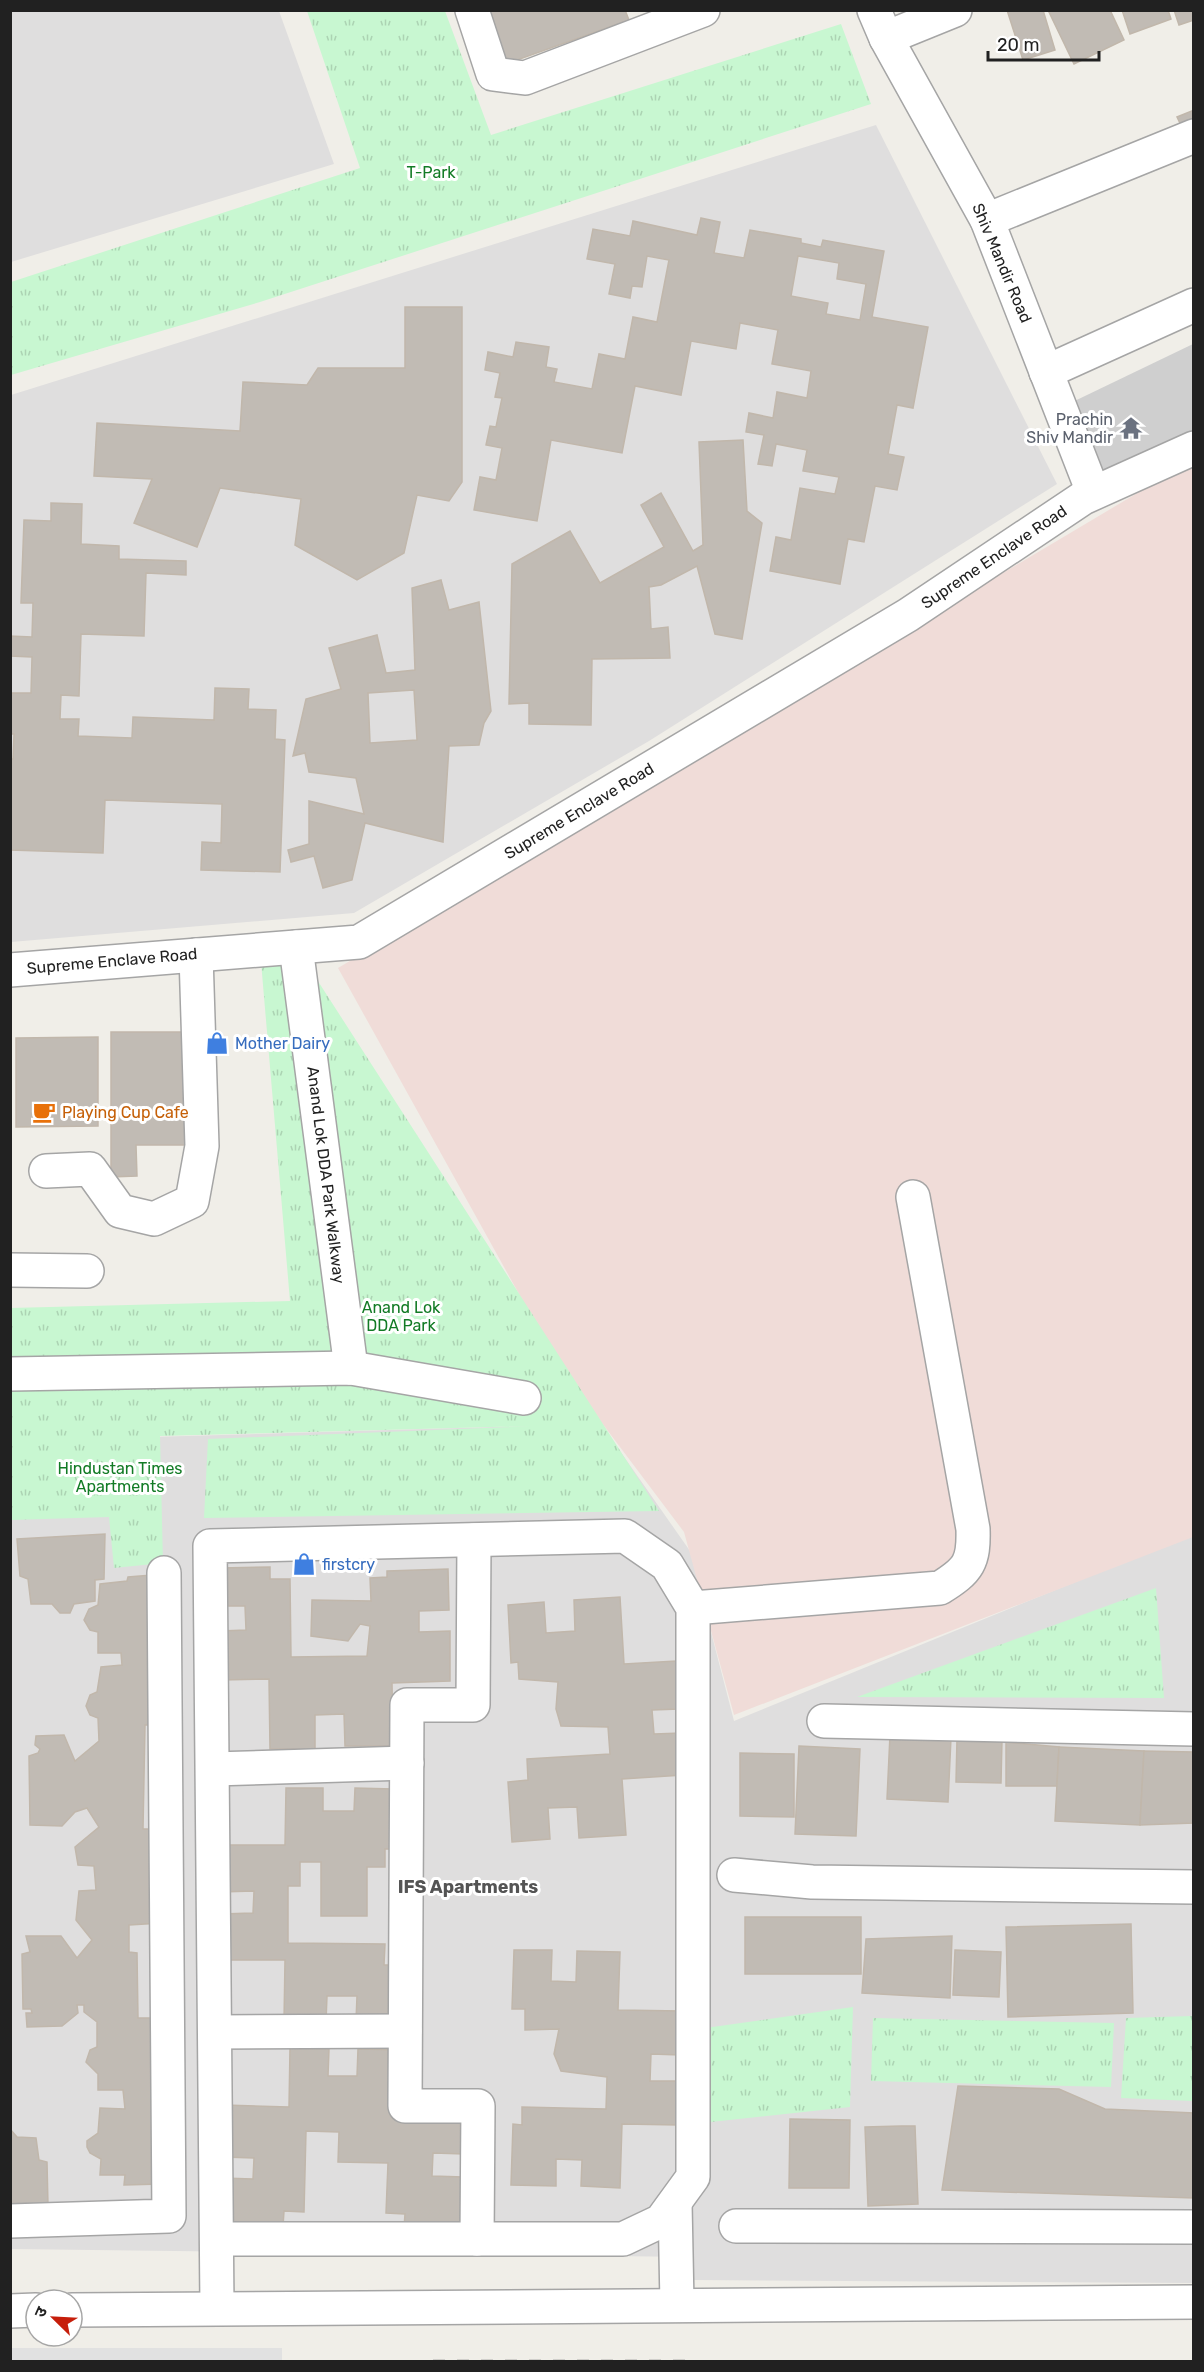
<svg xmlns="http://www.w3.org/2000/svg" width="1204" height="2372" font-family="Rubik,'Noto Sans Devanagari',sans-serif">
<style>
.residential{fill:#dfdede}
.commercial{fill:#f0dcd8}
.religious{fill:#cfcfcf}
.park{fill:url(#park-tufts)}
.parking{fill:#e1e1e1}
.building{fill:#c1bbb4;stroke:#c1b7ab;stroke-width:1.5;fill-rule:evenodd}
.lines{fill:none;stroke-linecap:round;stroke-linejoin:round}
.street-casing{stroke:#a5a5a5;stroke-width:36}
.street{stroke:#fff;stroke-width:33}
.rail{stroke:#6f6f6f;stroke-width:4.5;stroke-dasharray:12 12;stroke-linecap:butt}
.labels{text-anchor:middle;dominant-baseline:central;stroke-width:6;stroke-linejoin:round;paint-order:stroke}
.park-label{font-size:16px;fill:#127b25;stroke:#fff}
.street-label{font-size:16px;fill:#212121;stroke:#fff}
.worship-label{font-size:16px;fill:#5b616d;stroke:#fff;text-anchor:end}
.shop-label{font-size:16px;fill:#366cbe;stroke:#fff;text-anchor:start}
.food-label{font-size:16px;fill:#c56008;stroke:#fff;text-anchor:start}
.neighbourhood-label{font-size:18px;font-weight:bold;fill:#545454;stroke:#fff}
</style>
<defs>
<pattern id="park-tufts" width="24" height="20" patternUnits="userSpaceOnUse" patternTransform="scale(1.5)"><rect width="24" height="20" fill="#c8f7d1"/><path d="M3 7l-1-3M5 7V3M7 7l1-3M15 17l-1-3M17 17v-4M19 17l1-3" fill="none" stroke="#acd3b3"/></pattern>
</defs>
<rect width="100%" height="100%" fill="#f0eee8"/>
<g class="residential">
<polygon points="11,10 279,11 334,164 11,262"/>
<polygon points="876,125 1057,484 649,741 354,913 11,942 11,395"/>
<polygon points="601,1424 690,1551 734,1721 1193,1534 1193,2283 692,2280 692,2257 11,2249 10,1441"/>
</g>
<polygon class="commercial" points="1193,460 1193,1537 734,1715 684,1532 559,1366 338,968"/>
<polygon class="religious" points="1193,344 1193,449 1093,492 1060,408"/>
<g class="park">
<polygon points="307,11 445,11 491,135 841,24 871,104 260,302 11,375 11,282 360,168"/>
<polygon points="296,947 659,1511 204,1518 208,1439 533,1426 160,1436 163,1563 114,1568 109,1517 11,1520 10,1308 290,1301 260,950"/>
<polygon points="1156,1588 1164,1698 857,1697"/>
<polygon points="853,2007 850,2107 692,2124 691,2030"/>
<polygon points="1193,2016 1193,2101 1121,2098 1126,2018"/>
<polygon points="873,2018 1114,2023 1111,2087 871,2081"/>
</g>
<rect class="parking" x="11" y="2348" width="271" height="13"/>
<g class="building">
<polygon points="487,10 625,10 629,20 506,64"/>
<polygon points="1007,10 1043,10 1055,50 1023,60"/>
<polygon points="1048,10 1110,10 1124,40 1074,64"/>
<polygon points="1122,10 1168,10 1171,19 1130,34"/>
<polygon points="1174,10 1194,10 1194,20 1179,25"/>
<polygon points="1194,110 1194,153 1177,117"/>
<path d="M701 218 720 222 714 253 744 258 750 230 801 239V243L821 247 823 240 884 251 872 317 928 327 913 408 897 405 888 454 904 457 897 490 875 486 864 542 848 539 840 584 770 571 776 537 791 540 800 488 835 494 839 477 803 471 807 450 776 444 772 466 758 464 764 435 746 432 749 413 773 418 777 392 807 398 811 371 772 364 778 330 740 323 736 349 691 341 681 395 635 386 622 453 551 440 537 521 474 510 480 477 496 480 502 448 486 445 490 426 496 427 502 398 495 397 500 373 485 370 488 352 513 357 516 342 549 347 546 367 557 369 554 382 592 389 599 354 625 359 633 317 657 322 669 260 647 256 642 287 632 286 630 298 609 294 615 264 587 259 593 229 630 236 633 221 697 235ZM798 256 839 263 837 279 866 284 860 320 826 314 828 303 791 296Z"/>
<polygon points="405,307 462,307 462,482 449,501 417,495 404,553 357,580 295,545 301,499 220,488 197,547 134,523 152,479 94,476 97,423 240,431 243,382 307,385 318,368 405,368"/>
<polygon points="743,440 747,511 762,523 742,639 715,634 697,566 661,585 649,587 651,629 668,627 670,658 592,659 591,725 529,724 529,703 509,704 512,564 570,531 600,583 664,547 641,505 661,493 693,551 703,545 699,442"/>
<polygon points="51,503 82,504 81,544 119,546 119,559 186,561 186,575 146,573 144,636 81,634 79,696 61,695 60,719 79,719 78,736 132,738 133,717 214,720 215,688 249,689 248,709 276,710 275,739 285,740 280,872 201,870 202,842 221,843 222,804 105,800 103,853 10,850 10,759 13,759 14,734 10,734 10,693 31,693 32,657 10,656 10,636 32,637 33,603 21,603 24,520 51,521"/>
<path d="M441 580 449 610 479 602 491 711 484 723 479 745 449 746 443 842 365 823 352 880 323 888 314 856 291 862 288 850 309 844V801L364 814 356 778 309 772 305 753 293 756 306 699 341 689 329 648 377 635 386 673 415 670 412 588ZM414 690 417 740 370 743 368 693Z"/>
<polygon points="111,1032 188,1032 187,1145 136,1145 137,1176 111,1177"/>
<polygon points="98,1037 98,1126 16,1127 16,1038"/>
<polygon points="105,1534 104,1579 95,1580 95,1601 74,1604 70,1613 60,1613 52,1604 31,1604 28,1579 20,1576 17,1539"/>
<polygon points="270,1567 270,1579 290,1579 291,1657 367,1656 370,1626 360,1624 348,1641 311,1636 312,1600 371,1601 370,1578 387,1577 387,1571 448,1569 449,1610 419,1611 419,1632 450,1631 450,1681 392,1683 393,1746 345,1746 344,1714 315,1715 315,1749 270,1749 269,1679 222,1680 221,1631 246,1630 245,1606 221,1606 220,1568"/>
<polygon points="164,1574 162,1725 145,1725 143,1829 160,1829 161,1923 129,1925 129,1952 137,1953 138,2018 164,2018 161,2184 124,2185 125,2175 100,2175 101,2159 90,2153 87,2147 87,2141 98,2133 100,2108 125,2109 123,2090 98,2090 98,2074 86,2062 90,2050 97,2047 97,2022 84,2012 84,2005 77,2005 78,2013 62,2026 27,2027 26,2013 32,2013 31,2009 23,2009 22,1954 30,1952 26,1936 61,1936 77,1958 92,1940 76,1920 79,1891 96,1890 94,1866 78,1865 75,1847 99,1827 87,1808 75,1812 62,1826 30,1825 29,1756 38,1753 40,1749 35,1745 36,1736 64,1735 75,1761 99,1741 98,1718 90,1715 86,1706 90,1695 97,1692 101,1667 122,1665 121,1653 98,1653 98,1632 90,1630 84,1620 89,1609 98,1605 100,1584 127,1581 128,1577"/>
<polygon points="620,1597 624,1664 676,1661 679,1709 652,1710 654,1734 681,1733 683,1775 622,1779 626,1835 579,1838 577,1807 548,1808 550,1839 512,1842 508,1782 528,1780 527,1759 610,1754 608,1727 561,1726 556,1709 558,1682 519,1679 518,1662 511,1663 508,1605 544,1602 546,1633 575,1631 574,1600"/>
<polygon points="890,1735 951,1738 948,1802 887,1799"/>
<polygon points="957,1739 1002,1740 1001,1783 956,1782"/>
<polygon points="1006,1742 1059,1747 1057,1786 1006,1786"/>
<polygon points="799,1746 860,1749 856,1836 795,1834"/>
<polygon points="1059,1747 1144,1751 1140,1825 1055,1821"/>
<polygon points="1144,1751 1194,1752 1194,1823 1140,1825"/>
<polygon points="740,1753 794,1754 794,1817 740,1816"/>
<polygon points="286,1788 323,1788 323,1811 354,1811 355,1788 393,1789 392,1849 385,1849 385,1867 367,1867 367,1916 321,1916 321,1862 300,1862 300,1886 288,1886 288,1943 385,1944 384,1965 395,1965 394,2022 356,2021 357,1996 327,1996 326,2021 284,2021 285,1960 220,1960 221,1914 253,1913 254,1891 221,1892 221,1845 285,1845"/>
<rect x="745" y="1917" width="116" height="57"/>
<polygon points="1131,1924 1133,2013 1008,2017 1006,1927"/>
<polygon points="952,1936 950,1998 862,1993 866,1939"/>
<polygon points="514,1950 552,1950 551,1981 576,1982 577,1951 620,1952 618,2010 681,2011 680,2055 651,2054 650,2081 679,2081 678,2125 622,2124 620,2188 581,2186 582,2160 556,2159 556,2186 511,2185 513,2124 522,2125 522,2107 606,2109 607,2077 561,2071 554,2054 559,2029 525,2030 525,2009 512,2009"/>
<polygon points="955,1950 1001,1952 999,1997 953,1995"/>
<polygon points="290,2048 329,2049 328,2076 357,2076 358,2049 401,2050 399,2108 465,2110 464,2154 433,2153 432,2176 463,2177 462,2230 404,2228 405,2214 386,2213 388,2163 338,2162 339,2132 306,2131 304,2212 284,2211 283,2226 221,2224 223,2178 253,2179 254,2158 224,2157 225,2105 289,2107"/>
<polygon points="958,2086 1059,2089 1105,2109 1194,2113 1194,2198 942,2190"/>
<polygon points="790,2119 850,2120 849,2188 789,2188"/>
<polygon points="901,2126 915,2126 918,2204 868,2206 865,2127"/>
<polygon points="10,2129 17,2137 36,2138 39,2160 47,2162 48,2206 10,2207"/>
</g>
<g class="lines">
<g class="street-casing">
<g id="street">
<polyline points="472,10 493,74 525,78 703,10"/>
<polyline points="874,10 886,38 987,220 1093,492"/>
<polyline points="886,38 955,10"/>
<polyline points="987,220 1194,136"/>
<polyline points="1046,372 1194,305"/>
<polyline points="296,947 351,1368"/>
<polyline points="10,970 359,942 908,615 1083,498 1194,448"/>
<polyline points="46,1171 90,1169 120,1211 154,1219 192,1201 202,1146 196,955"/>
<polyline points="10,1270 87,1271"/>
<polyline points="10,1374 351,1368 524,1398"/>
<polyline points="474,1540 473,1705 407,1705 405,2106 478,2106 477,2239"/>
<path d="M693 1608 940 1588C969 1570 974 1562 973 1529L913 1197"/>
<polyline points="824,1721 1194,1729"/>
<polyline points="213,1769 407,1763"/>
<polyline points="734,1875 812,1882 1194,1887"/>
<polyline points="216,2032 405,2031"/>
<polyline points="675,2203 677,2304"/>
<polyline points="10,2221 169,2216 164,1573"/>
<polyline points="736,2226 1194,2227"/>
<polyline points="217,2307 210,1546 625,1536 667,1565 693,1608 693,2177 661,2221 623,2239 219,2239"/>
<polyline points="72,2310 1194,2302"/>
<polyline points="10,2311 36,2310"/>
</g>
</g>
<use href="#street" class="street"/>
<polyline class="rail" points="433,2362 690,2362"/>
</g>
<defs>
<g id="temple-bare" transform="scale(1.8)"><path d="M0-6L5-2H3V0L6.5 2.5H4V6H1.5V3h-3V6H-4V2.5H-6.5L-3 0V-2H-5Z" fill="#6b7280" stroke="#fff" stroke-width="2.5" paint-order="stroke"/></g>
<g id="shop-bare" transform="scale(1.8)"><path d="M-5-2.5h2.3a2.7 3.5 0 0 1 5.4 0H5L5.5 6h-11ZM-1.5-2.5h3a1.5 2.3 0 0 0-3 0Z" fill="#3f7fe0" stroke="#fff" stroke-width="2.5" paint-order="stroke"/></g>
<g id="cafe-bare" transform="scale(1.8)"><path d="M-5.5-4.5H6V0H3Q3 3.5 0 3.5H-2.5Q-5.5 3.5-5.5 0ZM3-3.2v2h1.7v-2ZM-6 4.5H4V6H-6Z" fill="#e8710a" stroke="#fff" stroke-width="2.5" paint-order="stroke"/></g>
</defs>
<g fill-rule="evenodd">
<use href="#temple-bare" x="1131" y="428"/>
<use href="#shop-bare" x="217" y="1043"/>
<use href="#cafe-bare" x="44" y="1112"/>
<use href="#shop-bare" x="304" y="1564"/>
</g>
<g class="labels">
<g class="park-label">
<text x="431" y="172">T-Park</text>
<text x="401" y="1307">Anand Lok<tspan x="401" dy="18">DDA Park</tspan></text>
<text x="120" y="1468">Hindustan Times<tspan x="120" dy="18">Apartments</tspan></text>
</g>
<g class="street-label">
<text transform="translate(1002 263) rotate(67)">Shiv Mandir Road</text>
<text transform="translate(994 557) rotate(-34)">Supreme Enclave Road</text>
<text transform="translate(579 811) rotate(-31)">Supreme Enclave Road</text>
<text transform="translate(112 961) rotate(-5)">Supreme Enclave Road</text>
<text transform="translate(326 1175) rotate(83)">Anand Lok DDA Park Walkway</text>
</g>
<g class="worship-label">
<text x="1113" y="419">Prachin<tspan x="1113" dy="18">Shiv Mandir</tspan></text>
</g>
<g class="shop-label">
<text x="235" y="1043">Mother Dairy</text>
<text x="322" y="1564">firstcry</text>
</g>
<g class="food-label">
<text x="62" y="1112">Playing Cup Cafe</text>
</g>
<g class="neighbourhood-label">
<text x="468" y="1887">IFS Apartments</text>
</g>
</g>
<rect width="1204" height="2372" fill="none" stroke="#212121" stroke-width="24"/>
<g transform="translate(54 2318) rotate(294)"><circle r="28" fill="#ffffff" stroke="#a6a6a6" stroke-width="1.5"/>
<path d="M0-4.5L10 22L0 15L-10 22Z" fill="#c61e0b"/>
<text y="-9" font-size="16" font-weight="bold" text-anchor="middle" fill="#212121">उ</text>
</g>
<path d="M988 51v9h111v-9" fill="none" stroke="#212121" stroke-width="3"/>
<text x="997" y="51" font-size="18" fill="#212121" stroke="#ffffff" stroke-width="4.5" paint-order="stroke">20 m</text>
</svg>
